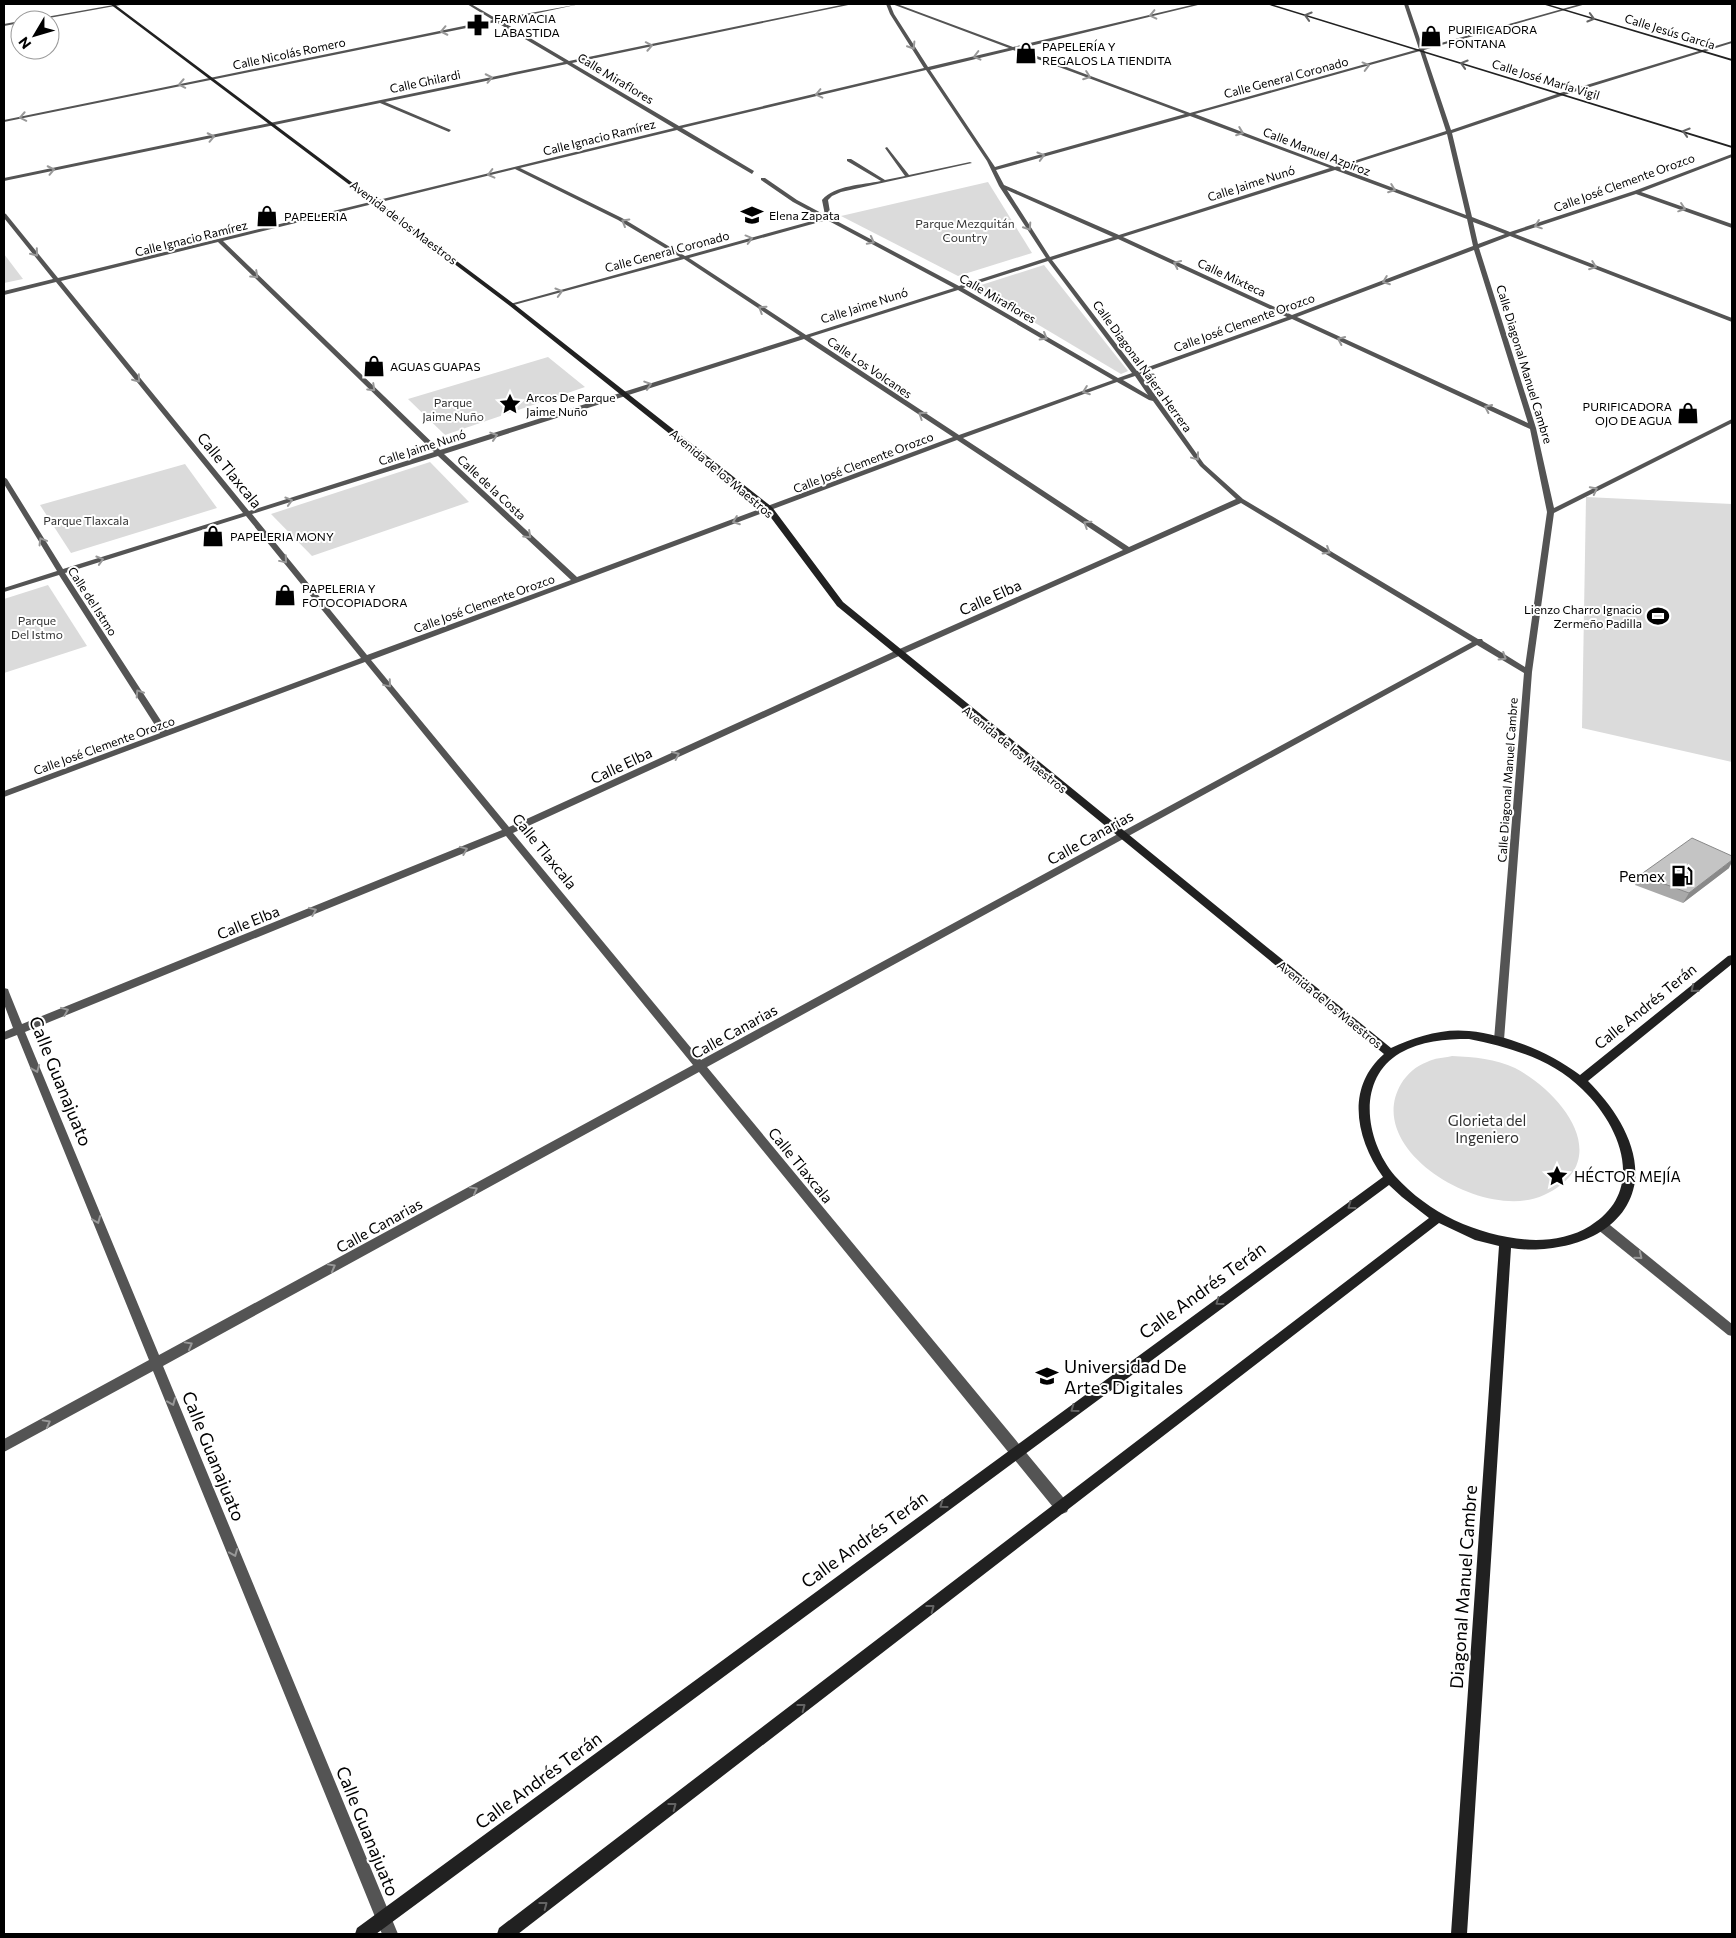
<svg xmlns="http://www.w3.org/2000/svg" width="1736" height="1938" font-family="Commissioner,sans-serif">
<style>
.green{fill:#dbdbdb}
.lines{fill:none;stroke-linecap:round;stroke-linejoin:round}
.street{fill:#545454;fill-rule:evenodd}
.secondary{fill:#212121;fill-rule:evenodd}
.wall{fill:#a9a9a9}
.shaded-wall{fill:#898989}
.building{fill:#c4c4c4;stroke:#898989}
.oneway{stroke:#989898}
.oneway2{stroke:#646464}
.labels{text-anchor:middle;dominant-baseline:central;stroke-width:4;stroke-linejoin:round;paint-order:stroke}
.far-poi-label{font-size:12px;fill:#000;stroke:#fff;text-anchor:start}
.far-street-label{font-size:12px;fill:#000;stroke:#fff}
.far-park-label{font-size:12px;fill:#323232;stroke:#fff}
.street-label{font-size:15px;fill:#000;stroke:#fff}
.poi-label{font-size:15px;fill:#000;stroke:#fff;text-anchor:end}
.park-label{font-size:15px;fill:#323232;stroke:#fff}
.near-street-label{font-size:18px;fill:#000;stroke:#fff}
.near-poi-label{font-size:18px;fill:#000;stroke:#fff;text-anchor:start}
</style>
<rect width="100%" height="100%" fill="#fff"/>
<g class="green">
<polygon points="988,182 1032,253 958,276 841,216"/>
<polygon points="4,254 23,279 4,283"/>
<polygon points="1044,265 1128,371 1121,374 975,287"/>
<polygon points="548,357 585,387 445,435 408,399"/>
<polygon points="430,462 469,502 312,556 271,514"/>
<polygon points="185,464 217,508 71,553 40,505"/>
<polygon points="1586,497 1732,504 1732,762 1582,728"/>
<polygon points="48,585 87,646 4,673 4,599"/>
<path d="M1452 1056C1474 1057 1496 1059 1515 1068 1564 1094 1616 1161 1544 1195 1486 1223 1362 1151 1401 1084 1407 1074 1416 1066 1427 1062 1434 1058 1444 1058 1452 1056Z"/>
</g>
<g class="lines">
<g class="street">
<polygon points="119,4 126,4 38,20 29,20"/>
<path d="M467 4H471L497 19 580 4 501 21 569 61 846 4H853L572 63 679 126 924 68 890 14 886 4H890L894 14 928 67 1009 48 892 4H897L1013 47 1196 4H1202L1018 49 1190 113 1419 49 1404 4H1408L1423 48 1580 4H1586L1424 50 1451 130 1560 93 1732 41V43L1564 95 1452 133 1472 217 1510 232 1634 191 1732 154V157L1641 192 1732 224V228L1636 194 1515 234 1732 318V322L1510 236 1479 248 1536 428 1554 508 1732 419V423L1554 513 1532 672 1504 1040 1503 1043H1495L1494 1040 1524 673 1477 645 707 1067 1067 1502 1069 1507 1067 1512 1062 1514 1057 1512 699 1072 163 1366 398 1934H382L153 1371 4 1452V1439L149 1360 17 1035 4 1040V1032L13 1028 4 1004V988L8 989 9 992 22 1024 502 830 365 662 4 797V791L160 733 59 575 4 592V588L57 571 4 484V477L7 479 63 569 243 513 56 282 4 295V291L53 279 4 218V213L6 214 58 278 674 128 567 64 385 102 451 130 449 132 380 103 4 181V178L564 62 496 22 4 122V120L493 20ZM1013 50 1185 114 995 167 930 70ZM1420 51 1446 131 1335 167 1195 114ZM926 70 987 161 999 186 1046 258 959 286 831 218 828 200 832 196 841 192 972 163 970 162 909 175 887 147 885 148 905 176 885 180 851 159H847V161L881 181C862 185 835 185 822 200L825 215 797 200 765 178H761V180L793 202 823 218 685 256 622 218 520 168 677 130 752 174 754 171 682 128ZM1190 116 1330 168 1119 235 1004 185 996 170ZM1447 134 1466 215 1340 168ZM515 169 618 220 680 257 510 304V306L684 259 800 336 440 450 223 241ZM1335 170 1467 219 1473 246 1292 315 1123 237ZM1007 190 1113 237 1050 257ZM827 220 954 288 806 335 689 258ZM1473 222 1505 234 1478 244ZM1118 239 1287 317 1137 371 1052 260ZM218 242 434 452 249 511 61 281ZM1474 250 1528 423 1297 317ZM1048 261 1132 373 1118 378 963 288ZM958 290 1113 380 959 435 810 337ZM1292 319 1530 429 1547 512 1525 667 1483 641 1482 639H1478L1243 499 1204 464 1140 374ZM804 339 953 437 577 577 444 454ZM1135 376 1148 395 1123 380ZM1117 382 1149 400 1153 401 1200 466 1236 499 1129 547 963 438ZM957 440 1123 550 895 651 509 827 371 660ZM438 456 571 580 367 655 252 514ZM1241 503 1472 642 701 1060 513 833 901 655ZM246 516 361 658 167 730 65 573ZM506 836 693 1065 159 1355 25 1032Z"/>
<polygon points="20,21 20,23 4,26 4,24"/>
<polygon points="1601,1220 1605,1221 1732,1324 1732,1336 1728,1335 1597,1229 1595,1225 1597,1221"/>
</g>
<g class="secondary">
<path d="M110 4H114L514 304 772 507 843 602 1391 1048C1415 1037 1442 1028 1469 1031 1508 1035 1549 1052 1580 1075L1728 956 1732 955V964L1588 1081C1613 1106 1639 1143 1635 1181 1627 1238 1558 1255 1511 1248L1467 1934H1451L1499 1246 1475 1240 1439 1223 518 1934H497L499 1928 1429 1218 1402 1197 1389 1185 376 1934H355L357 1928 1383 1177C1356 1139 1345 1088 1384 1054L837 606 766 511 510 306ZM1469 1039C1509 1047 1552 1059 1582 1089 1621 1126 1647 1191 1590 1226 1574 1236 1554 1240 1536 1240 1483 1238 1431 1216 1395 1176 1366 1142 1355 1080 1400 1053 1421 1041 1445 1039 1469 1039Z"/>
<polygon points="1266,4 1271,4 1732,146 1732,148"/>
<polygon points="1542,4 1547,4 1732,59 1732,61"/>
</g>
</g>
<polygon class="wall" points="1729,868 1683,903 1635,885 1640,875"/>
<polygon class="shaded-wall" points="1732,860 1732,862 1729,868 1683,903 1689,893"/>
<polygon class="building" points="1692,838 1732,856 1732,860 1689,893 1640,875"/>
<defs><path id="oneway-chevron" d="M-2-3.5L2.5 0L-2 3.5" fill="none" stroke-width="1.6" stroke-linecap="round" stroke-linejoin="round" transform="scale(1.25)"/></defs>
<g class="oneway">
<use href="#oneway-chevron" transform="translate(1153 15) rotate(167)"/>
<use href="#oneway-chevron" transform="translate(444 31) rotate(168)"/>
<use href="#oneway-chevron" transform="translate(649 46) rotate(-11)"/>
<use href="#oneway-chevron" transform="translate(912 46) rotate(58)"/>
<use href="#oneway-chevron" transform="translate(977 56) rotate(166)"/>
<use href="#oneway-chevron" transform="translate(1366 66) rotate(-15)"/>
<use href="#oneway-chevron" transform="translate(1087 76) rotate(20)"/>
<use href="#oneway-chevron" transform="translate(489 78) rotate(-12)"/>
<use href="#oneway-chevron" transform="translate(182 84) rotate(169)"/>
<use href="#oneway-chevron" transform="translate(819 94) rotate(167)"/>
<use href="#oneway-chevron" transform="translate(23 117) rotate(169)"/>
<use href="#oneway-chevron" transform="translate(1240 132) rotate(21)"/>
<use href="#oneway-chevron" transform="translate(211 137) rotate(-12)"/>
<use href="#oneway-chevron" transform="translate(1041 156) rotate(-16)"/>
<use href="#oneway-chevron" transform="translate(51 170) rotate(-12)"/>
<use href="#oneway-chevron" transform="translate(491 174) rotate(166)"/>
<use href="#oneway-chevron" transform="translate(1392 189) rotate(21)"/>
<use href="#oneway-chevron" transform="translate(1682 208) rotate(19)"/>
<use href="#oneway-chevron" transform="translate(625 222) rotate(-150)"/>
<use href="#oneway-chevron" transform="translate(1538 225) rotate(161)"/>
<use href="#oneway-chevron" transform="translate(1028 227) rotate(57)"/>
<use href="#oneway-chevron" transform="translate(749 239) rotate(-15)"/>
<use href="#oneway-chevron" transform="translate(871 241) rotate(28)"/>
<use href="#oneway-chevron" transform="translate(35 253) rotate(51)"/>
<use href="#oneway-chevron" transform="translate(1177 264) rotate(-155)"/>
<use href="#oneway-chevron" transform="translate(1593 266) rotate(21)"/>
<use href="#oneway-chevron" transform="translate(255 275) rotate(44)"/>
<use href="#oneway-chevron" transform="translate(1386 281) rotate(159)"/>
<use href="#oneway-chevron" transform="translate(559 292) rotate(-16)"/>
<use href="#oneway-chevron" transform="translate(762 309) rotate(-147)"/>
<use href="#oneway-chevron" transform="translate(1044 337) rotate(30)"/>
<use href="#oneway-chevron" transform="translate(1341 340) rotate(-155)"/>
<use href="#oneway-chevron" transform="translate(137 379) rotate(51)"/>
<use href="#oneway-chevron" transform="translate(648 385) rotate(-18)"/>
<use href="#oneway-chevron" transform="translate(372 388) rotate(44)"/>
<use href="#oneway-chevron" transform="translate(1086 391) rotate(160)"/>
<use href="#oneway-chevron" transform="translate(1488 408) rotate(-155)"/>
<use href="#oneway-chevron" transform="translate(922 415) rotate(-146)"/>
<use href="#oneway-chevron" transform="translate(494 436) rotate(-18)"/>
<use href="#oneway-chevron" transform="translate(1196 457) rotate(53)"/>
<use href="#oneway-chevron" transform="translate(1594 490) rotate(-27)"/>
<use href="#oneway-chevron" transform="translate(289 501) rotate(-17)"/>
<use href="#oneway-chevron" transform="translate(736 521) rotate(160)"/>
<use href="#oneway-chevron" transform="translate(1087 524) rotate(-147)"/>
<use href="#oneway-chevron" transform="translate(528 535) rotate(43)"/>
<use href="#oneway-chevron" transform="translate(42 541) rotate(-121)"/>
<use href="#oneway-chevron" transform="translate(1327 551) rotate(31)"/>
<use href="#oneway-chevron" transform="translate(100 560) rotate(-17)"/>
<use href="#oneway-chevron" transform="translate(284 560) rotate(50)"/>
<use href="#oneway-chevron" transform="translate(1503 657) rotate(32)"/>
<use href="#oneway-chevron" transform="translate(388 684) rotate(50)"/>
<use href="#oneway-chevron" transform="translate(139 693) rotate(-123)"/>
<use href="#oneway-chevron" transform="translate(676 755) rotate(-25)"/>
<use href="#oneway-chevron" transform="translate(464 850) rotate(-22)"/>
<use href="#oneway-chevron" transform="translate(313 911) rotate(-22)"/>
<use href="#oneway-chevron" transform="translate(65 1011) rotate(-22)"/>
<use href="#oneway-chevron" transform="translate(36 1069) rotate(68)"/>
<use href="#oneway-chevron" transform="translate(474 1190) rotate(-29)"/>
<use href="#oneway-chevron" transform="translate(97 1220) rotate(68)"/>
<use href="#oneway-chevron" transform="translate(1639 1256) rotate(39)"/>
<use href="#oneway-chevron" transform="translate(332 1267) rotate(-29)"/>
<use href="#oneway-chevron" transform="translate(189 1345) rotate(-29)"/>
<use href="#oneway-chevron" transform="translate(172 1402) rotate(68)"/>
<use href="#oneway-chevron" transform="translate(47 1423) rotate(-29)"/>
<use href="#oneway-chevron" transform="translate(234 1553) rotate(68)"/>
</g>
<g class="oneway2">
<use href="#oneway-chevron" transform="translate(1308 16) rotate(-163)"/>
<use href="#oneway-chevron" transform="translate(1591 18) rotate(16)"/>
<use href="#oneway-chevron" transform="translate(1464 64) rotate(-163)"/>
<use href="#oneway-chevron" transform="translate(1686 132) rotate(-163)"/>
<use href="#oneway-chevron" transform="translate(1694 989) rotate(141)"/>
<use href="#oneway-chevron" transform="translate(1351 1206) rotate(144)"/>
<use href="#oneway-chevron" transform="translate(1219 1302) rotate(144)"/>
<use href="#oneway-chevron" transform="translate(1074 1409) rotate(144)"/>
<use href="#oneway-chevron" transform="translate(943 1505) rotate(144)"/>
<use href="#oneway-chevron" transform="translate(931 1608) rotate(-37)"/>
<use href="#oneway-chevron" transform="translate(802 1707) rotate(-37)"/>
<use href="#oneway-chevron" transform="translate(673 1806) rotate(-37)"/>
<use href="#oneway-chevron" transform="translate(544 1905) rotate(-37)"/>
</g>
<defs>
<g id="pharmacy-bare" transform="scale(1.725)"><path d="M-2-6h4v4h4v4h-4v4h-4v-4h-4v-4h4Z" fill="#000" stroke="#fff" stroke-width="2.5" paint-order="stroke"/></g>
<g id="shop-bare" transform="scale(1.725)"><path d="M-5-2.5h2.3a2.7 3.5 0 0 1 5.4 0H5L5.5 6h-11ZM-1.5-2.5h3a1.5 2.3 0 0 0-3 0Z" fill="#000" stroke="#fff" stroke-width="2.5" paint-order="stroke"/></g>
<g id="school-bare" transform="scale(1.725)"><path d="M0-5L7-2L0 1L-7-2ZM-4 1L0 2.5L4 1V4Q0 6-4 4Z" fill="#000" stroke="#fff" stroke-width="2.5" paint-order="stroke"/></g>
<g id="sight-bare" transform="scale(1.725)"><path d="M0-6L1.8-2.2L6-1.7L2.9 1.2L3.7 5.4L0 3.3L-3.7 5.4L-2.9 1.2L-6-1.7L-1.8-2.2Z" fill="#000" stroke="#fff" stroke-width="2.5" paint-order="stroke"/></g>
<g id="stadium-bare" transform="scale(1.725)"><path d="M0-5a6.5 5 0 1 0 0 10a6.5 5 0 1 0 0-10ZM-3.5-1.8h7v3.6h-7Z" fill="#000" stroke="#fff" stroke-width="2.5" paint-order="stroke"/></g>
<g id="fuel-bare" transform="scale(1.725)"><path d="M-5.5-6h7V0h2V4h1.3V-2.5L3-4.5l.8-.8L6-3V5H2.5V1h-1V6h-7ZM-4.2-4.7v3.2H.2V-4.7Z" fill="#000" stroke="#fff" stroke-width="2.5" paint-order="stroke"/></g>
<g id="university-bare" transform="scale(1.725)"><path d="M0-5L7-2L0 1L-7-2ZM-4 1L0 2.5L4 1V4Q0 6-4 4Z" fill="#000" stroke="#fff" stroke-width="2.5" paint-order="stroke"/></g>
</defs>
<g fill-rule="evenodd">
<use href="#pharmacy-bare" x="478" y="25"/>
<use href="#shop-bare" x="1431" y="36"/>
<use href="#shop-bare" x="1026" y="53"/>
<use href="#school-bare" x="752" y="215"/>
<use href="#shop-bare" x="267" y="216"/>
<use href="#shop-bare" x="374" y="366"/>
<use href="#sight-bare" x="510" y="404"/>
<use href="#shop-bare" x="1688" y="413"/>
<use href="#shop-bare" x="213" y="536"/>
<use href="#shop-bare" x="285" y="595"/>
<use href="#stadium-bare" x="1658" y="616"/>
<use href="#fuel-bare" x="1682" y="876"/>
<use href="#sight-bare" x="1557" y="1176"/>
<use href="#university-bare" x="1047" y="1376"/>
</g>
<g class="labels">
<g class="far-poi-label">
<text x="494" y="18">FARMACIA<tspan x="494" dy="14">LABASTIDA</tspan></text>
<text x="1448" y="29">PURIFICADORA<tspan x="1448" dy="14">FONTANA</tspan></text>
<text x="1042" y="46">PAPELERÍA Y<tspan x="1042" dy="14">REGALOS LA TIENDITA</tspan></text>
<text x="769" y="215">Elena Zapata</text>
<text x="284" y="216">PAPELERIA</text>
<text x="390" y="366">AGUAS GUAPAS</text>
<text x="526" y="397">Arcos De Parque<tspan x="526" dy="14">Jaime Nuño</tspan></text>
<text x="1672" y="406" text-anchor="end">PURIFICADORA<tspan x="1672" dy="14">OJO DE AGUA</tspan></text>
<text x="230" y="536">PAPELERIA MONY</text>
<text x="302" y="588">PAPELERIA Y<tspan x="302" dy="14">FOTOCOPIADORA</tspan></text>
<text x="1642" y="609" text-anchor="end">Lienzo Charro Ignacio<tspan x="1642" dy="14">Zermeño Padilla</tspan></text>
</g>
<g class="far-street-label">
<text transform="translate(1670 31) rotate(17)">Calle Jesús García</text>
<text transform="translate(289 53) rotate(-12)">Calle Nicolás Romero</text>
<text transform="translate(1286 77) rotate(-15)">Calle General Coronado</text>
<text transform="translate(616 78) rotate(31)">Calle Miraflores</text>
<text transform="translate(1546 79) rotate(17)">Calle José María Vigil</text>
<text transform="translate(425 81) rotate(-12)">Calle Ghilardi</text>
<text transform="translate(599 137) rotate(-14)">Calle Ignacio Ramírez</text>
<text transform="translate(1317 151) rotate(21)">Calle Manuel Azpiroz</text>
<text transform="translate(1624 182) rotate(-20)">Calle José Clemente Orozco</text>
<text transform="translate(1251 183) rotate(-18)">Calle Jaime Nunó</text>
<text transform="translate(404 222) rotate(37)">Avenida de los Maestros</text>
<text transform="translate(191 238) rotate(-14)">Calle Ignacio Ramírez</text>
<text transform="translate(667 251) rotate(-15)">Calle General Coronado</text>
<text transform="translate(1232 277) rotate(25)">Calle Mixteca</text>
<text transform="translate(998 298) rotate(30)">Calle Miraflores</text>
<text transform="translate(864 305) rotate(-18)">Calle Jaime Nunó</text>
<text transform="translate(1244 322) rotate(-20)">Calle José Clemente Orozco</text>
<text transform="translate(1525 364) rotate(73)">Calle Diagonal Manuel Cambre</text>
<text transform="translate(1143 366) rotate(54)">Calle Diagonal Nájera Herrera</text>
<text transform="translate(870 367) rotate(34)">Calle Los Volcanes</text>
<text transform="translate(422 447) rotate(-18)">Calle Jaime Nunó</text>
<text transform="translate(863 462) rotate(-21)">Calle José Clemente Orozco</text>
<text transform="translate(722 473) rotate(40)">Avenida de los Maestros</text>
<text transform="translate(492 487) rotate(43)">Calle de la Costa</text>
<text transform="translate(93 601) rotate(57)">Calle del Istmo</text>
<text transform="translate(484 603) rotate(-20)">Calle José Clemente Orozco</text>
<text transform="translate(104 745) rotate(-20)">Calle José Clemente Orozco</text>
<text transform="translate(1015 749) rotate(39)">Avenida de los Maestros</text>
<text transform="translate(1507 780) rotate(-86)">Calle Diagonal Manuel Cambre</text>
<text transform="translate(1330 1004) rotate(39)">Avenida de los Maestros</text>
</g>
<g class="far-park-label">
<text x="965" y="223">Parque Mezquitán<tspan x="965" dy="14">Country</tspan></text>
<text x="453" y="402">Parque<tspan x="453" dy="14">Jaime Nuño</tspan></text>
<text x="86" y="520">Parque Tlaxcala</text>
<text x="37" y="620">Parque<tspan x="37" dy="14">Del Istmo</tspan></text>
</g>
<g class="street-label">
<text transform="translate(230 470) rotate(51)">Calle Tlaxcala</text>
<text transform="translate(990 597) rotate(-24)">Calle Elba</text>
<text transform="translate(621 765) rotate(-25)">Calle Elba</text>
<text transform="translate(1090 837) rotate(-29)">Calle Canarias</text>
<text transform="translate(545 851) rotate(51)">Calle Tlaxcala</text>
<text transform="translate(248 922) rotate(-22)">Calle Elba</text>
<text transform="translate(1645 1006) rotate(-39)">Calle Andrés Terán</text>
<text transform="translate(734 1031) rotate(-29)">Calle Canarias</text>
<text transform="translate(801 1165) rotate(51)">Calle Tlaxcala</text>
<text transform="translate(379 1225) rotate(-29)">Calle Canarias</text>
</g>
<g class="poi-label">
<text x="1665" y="876">Pemex</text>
<text x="1574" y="1176" text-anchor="start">HÉCTOR MEJÍA</text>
</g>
<g class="park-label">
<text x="1487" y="1120">Glorieta del<tspan x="1487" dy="17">Ingeniero</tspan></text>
</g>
<g class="near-street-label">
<text transform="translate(61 1081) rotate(68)">Calle Guanajuato</text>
<text transform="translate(1202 1290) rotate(-36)">Calle Andrés Terán</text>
<text transform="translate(214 1456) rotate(68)">Calle Guanajuato</text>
<text transform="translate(864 1539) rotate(-36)">Calle Andrés Terán</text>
<text transform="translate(1463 1587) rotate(-86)">Diagonal Manuel Cambre</text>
<text transform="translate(538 1780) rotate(-36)">Calle Andrés Terán</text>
<text transform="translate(368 1831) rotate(68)">Calle Guanajuato</text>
</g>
<g class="near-poi-label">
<text x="1064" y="1366">Universidad De<tspan x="1064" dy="21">Artes Digitales</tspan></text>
</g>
</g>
<rect width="1736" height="1938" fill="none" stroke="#000000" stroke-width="10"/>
<g transform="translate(35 35) rotate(232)"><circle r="24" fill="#ffffff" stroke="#999999"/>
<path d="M0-4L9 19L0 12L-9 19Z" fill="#000000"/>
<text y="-8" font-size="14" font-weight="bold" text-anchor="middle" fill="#000000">N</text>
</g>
</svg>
